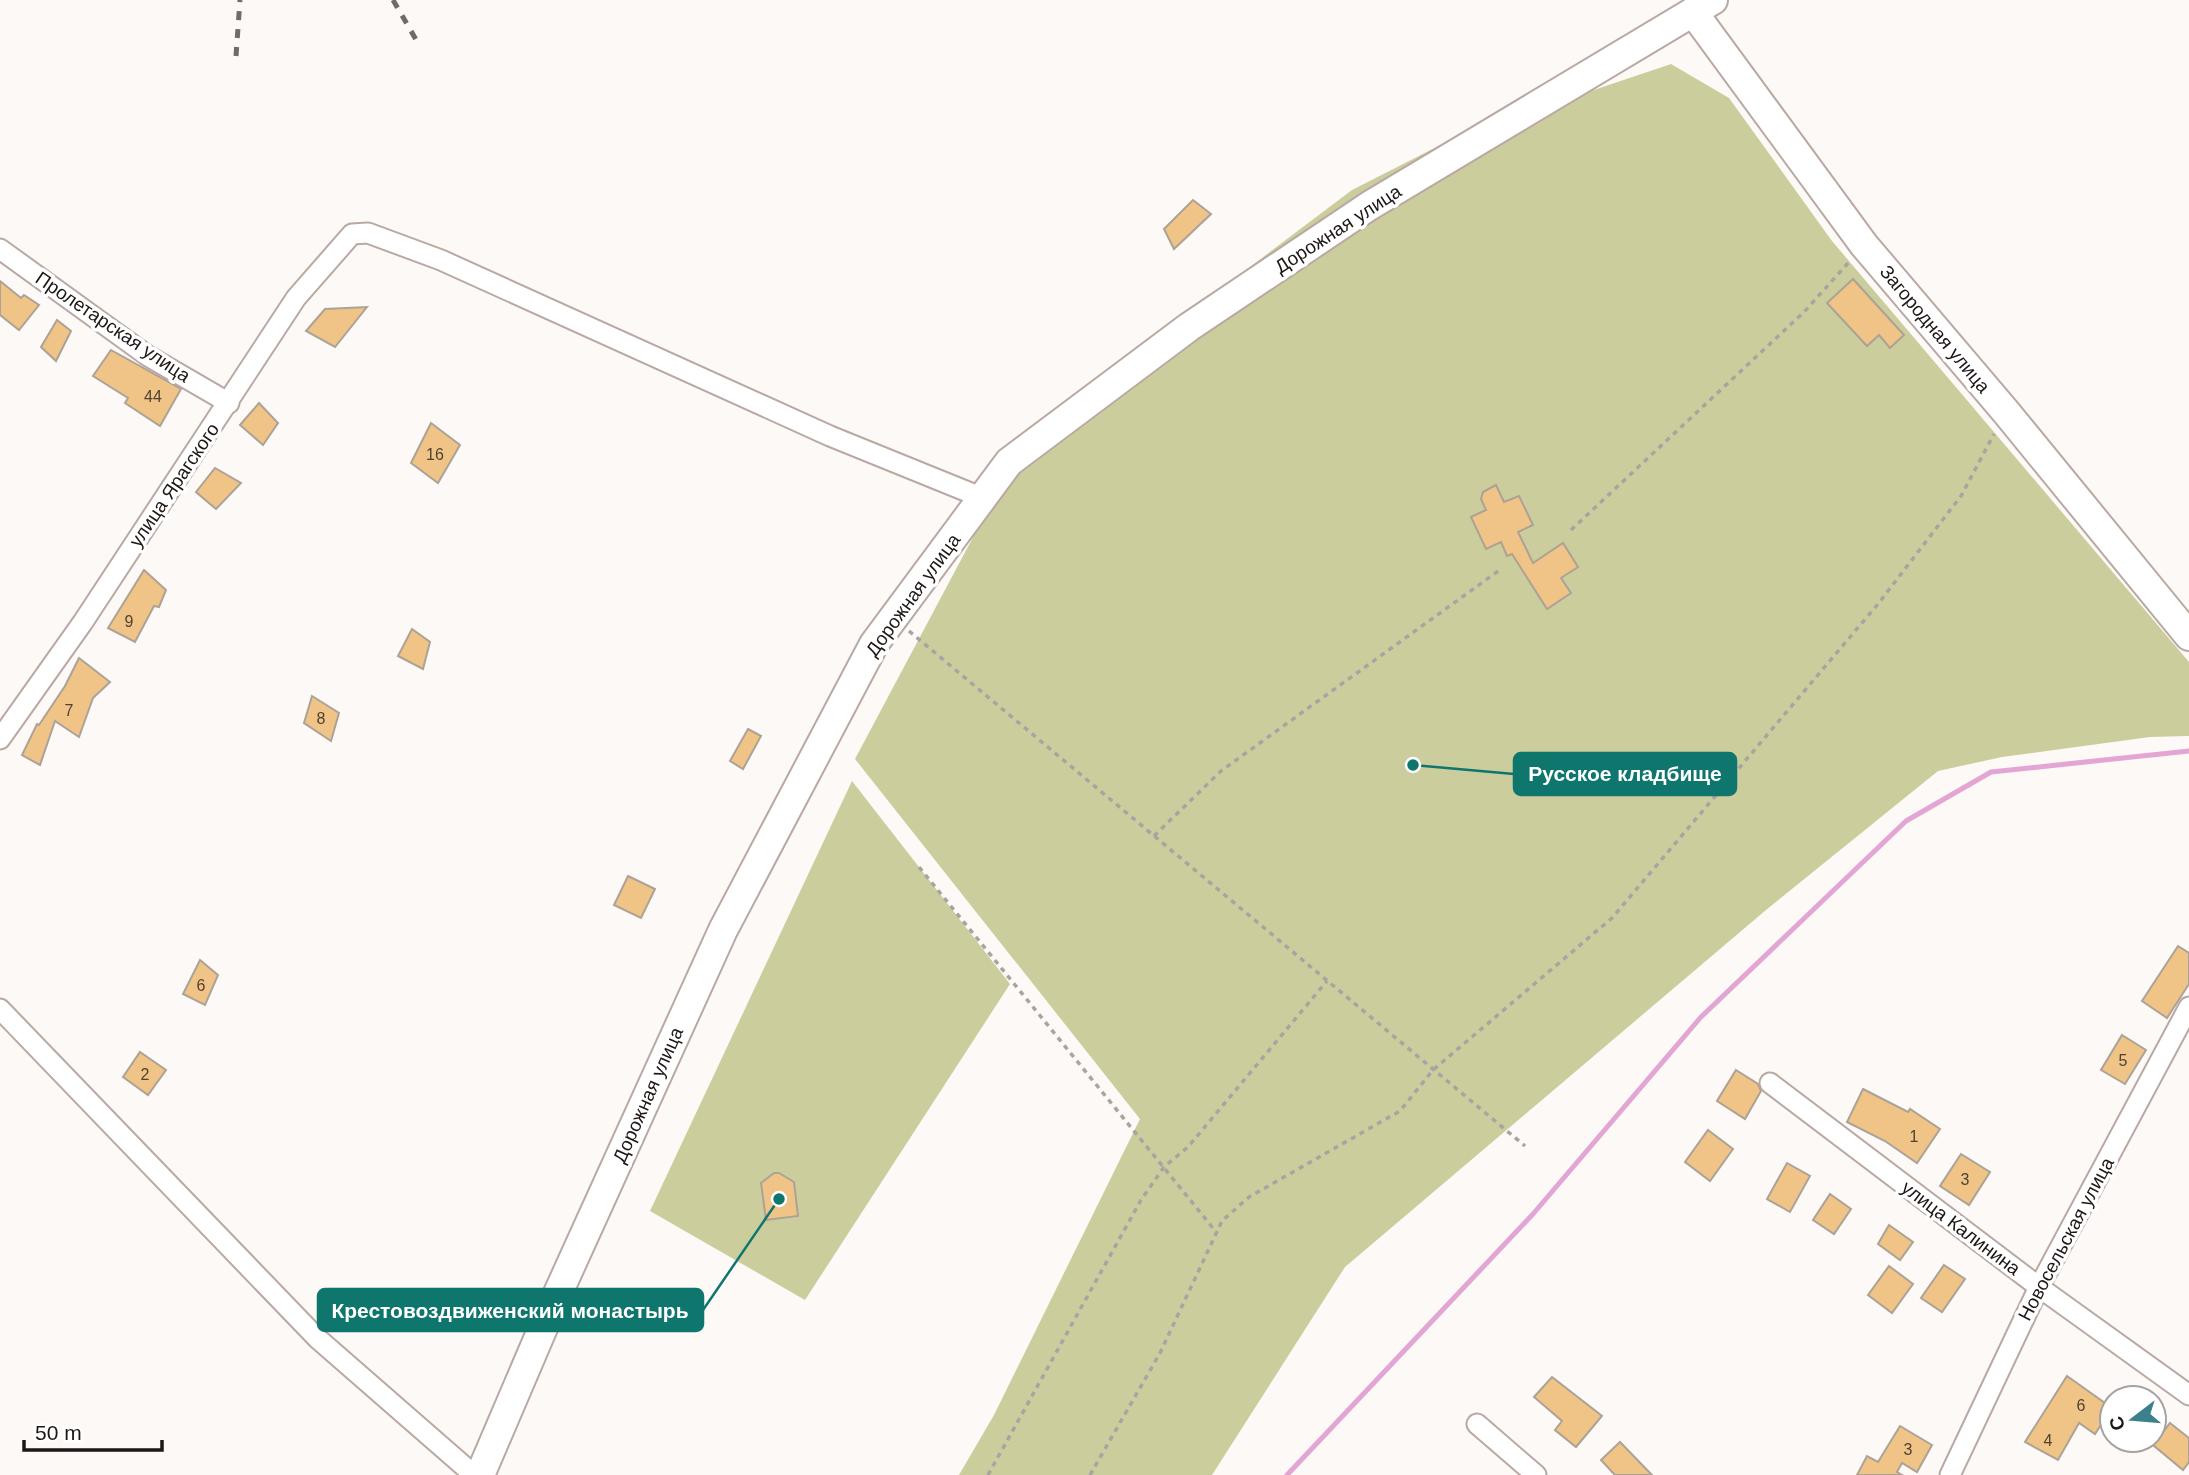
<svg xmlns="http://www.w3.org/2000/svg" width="2189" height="1475" font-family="Arial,sans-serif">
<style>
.green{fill:#cccd9d}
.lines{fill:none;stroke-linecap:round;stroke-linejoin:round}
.stream{stroke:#e2a5d4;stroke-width:5}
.building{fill:#f0c487;stroke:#aca295;stroke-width:2}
.street-casing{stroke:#baa9a3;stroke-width:23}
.secondary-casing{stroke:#baa9a3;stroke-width:32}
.path{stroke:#a8a4a2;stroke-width:3.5;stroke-dasharray:5 5;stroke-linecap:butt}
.street{stroke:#fff;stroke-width:19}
.secondary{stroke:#fff;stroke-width:28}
.rail{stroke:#6f6b69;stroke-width:5;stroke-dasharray:9 9;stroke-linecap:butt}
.labels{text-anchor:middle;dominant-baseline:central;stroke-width:7;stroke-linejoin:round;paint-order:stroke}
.number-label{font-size:16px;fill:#524232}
.street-label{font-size:19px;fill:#1d1715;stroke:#fff}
.leader{fill:none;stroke:#0f766e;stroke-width:2.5}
.callout-dot{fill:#0f766e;stroke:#fff;stroke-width:2.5}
.callout{fill:#0f766e;stroke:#0f766e;stroke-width:2.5}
.callout-label{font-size:21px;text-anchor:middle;font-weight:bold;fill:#fff}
</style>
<rect width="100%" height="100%" fill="#fcf9f7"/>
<g class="green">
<polygon points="1671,64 1729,98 1832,241 2189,662 2189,736 2150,737 2002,757 1938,771 1766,910 1345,1267 1212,1475 959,1475 994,1415 1140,1119 855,759 1012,464 1104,377 1352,190 1460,135"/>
<polygon points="852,781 1010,984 805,1300 650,1211"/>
</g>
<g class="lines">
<polyline class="stream" points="1287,1475 1533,1214 1701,1017 1906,821 1991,772 2189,751"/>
</g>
<g class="building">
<polygon points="1193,200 1211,214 1174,249 1164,229"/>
<polygon points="1853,279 1904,335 1890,348 1879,335 1867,346 1827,303"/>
<polygon points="0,281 21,298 24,295 39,305 19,330 0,315"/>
<polygon points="367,307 335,347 306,331 325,309"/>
<polygon points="57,320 71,331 56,361 41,347"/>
<polygon points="111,350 181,389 160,426 125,403 128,398 93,376"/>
<polygon points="259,403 278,423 263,445 240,425"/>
<polygon points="431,423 460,445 438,483 411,463"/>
<polygon points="215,468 241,483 216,509 196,492"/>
<polygon points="1496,485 1504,502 1519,496 1533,525 1518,532 1533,563 1563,543 1578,567 1561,578 1571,593 1547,609 1512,554 1507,556 1501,542 1486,549 1471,517 1486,510 1481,499 1483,492"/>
<polygon points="144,570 166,590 159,607 154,606 135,642 108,628"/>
<polygon points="412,629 430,642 423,669 398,656"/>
<polygon points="79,658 110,682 93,698 79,737 55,721 40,765 22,755 37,724 39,725 65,686"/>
<polygon points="312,696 339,713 331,741 304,723"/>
<polygon points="748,729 761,736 743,769 730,761"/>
<polygon points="628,876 655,889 641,918 614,905"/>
<polygon points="2178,946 2189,953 2189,984 2167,1018 2142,1001"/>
<polygon points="200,960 218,975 205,1005 183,994"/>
<polygon points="2122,1035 2146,1050 2125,1084 2101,1070"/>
<polygon points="140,1052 166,1070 148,1095 123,1077"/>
<polygon points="1736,1070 1758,1084 1761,1091 1745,1119 1717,1101"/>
<polygon points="1863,1089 1908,1112 1910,1109 1940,1129 1917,1163 1885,1141 1847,1122"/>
<polygon points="1708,1130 1733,1149 1710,1181 1685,1162"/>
<polygon points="1961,1154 1990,1172 1969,1205 1940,1186"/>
<polygon points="1787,1163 1810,1176 1790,1212 1767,1199"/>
<polygon points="774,1173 779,1173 794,1182 798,1216 766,1220 761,1183"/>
<polygon points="1830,1194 1851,1209 1834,1234 1813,1220"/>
<polygon points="1889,1225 1913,1242 1900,1260 1878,1244"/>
<polygon points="1944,1265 1965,1279 1942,1312 1921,1298"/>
<polygon points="1889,1266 1913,1284 1892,1313 1868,1295"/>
<polygon points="2067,1376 2112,1408 2095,1434 2079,1423 2058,1460 2025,1442"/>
<polygon points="1552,1377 1602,1416 1576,1447 1555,1430 1562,1421 1534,1397"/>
<polygon points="2170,1423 2189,1438 2189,1462 2183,1470 2153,1445"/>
<polygon points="1900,1426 1932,1445 1917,1472 1902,1463 1897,1472 1902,1475 1857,1475 1867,1456 1878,1462"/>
<polygon points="1620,1442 1652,1475 1615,1475 1601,1460"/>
</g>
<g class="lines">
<g class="street-casing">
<g id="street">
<polyline points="0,249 148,356 229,403"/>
<polyline points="0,739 83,622 296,298 352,234 368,233 441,260 830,436 983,498"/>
<polyline points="0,1009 317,1338 474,1475"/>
<polyline points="1770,1083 2039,1287 2189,1395"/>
<polyline points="1477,1424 1536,1475"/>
<polyline points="1950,1475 2039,1287 2189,1007"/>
</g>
</g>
<g class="secondary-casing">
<g id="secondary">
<polyline points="1693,12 1864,245 2006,412 2189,636"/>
<polyline points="480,1475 554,1302 723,930 874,644 1009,462 1189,327 1369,206 1713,0"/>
</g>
</g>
<g class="path">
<polyline points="1571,530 1804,312 1849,262"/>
<polyline points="909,631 1525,1146"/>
<polyline points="1154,836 1221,771 1501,569"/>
<polyline points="919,867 1217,1233"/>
<polyline points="988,1475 1141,1200 1164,1167 1188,1147 1327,981"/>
<polyline points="1090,1475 1160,1353 1222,1221 1249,1197 1400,1111 1433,1070 1612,918 1878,604 1961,496 1994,434"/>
</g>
<use href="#street" class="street"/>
<use href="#secondary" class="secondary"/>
<g class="rail">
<polyline points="393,0 418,43"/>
<polyline points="236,56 240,0"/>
</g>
</g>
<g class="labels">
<g class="number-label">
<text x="153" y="396">44</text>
<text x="435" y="454">16</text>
<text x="129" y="621">9</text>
<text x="69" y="710">7</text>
<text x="321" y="718">8</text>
<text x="201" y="985">6</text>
<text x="2123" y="1060">5</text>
<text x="145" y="1074">2</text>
<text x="1914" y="1136">1</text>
<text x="1965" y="1179">3</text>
<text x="2081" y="1405">6</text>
<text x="2048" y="1440">4</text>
<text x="1908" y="1449">3</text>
</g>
<g class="street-label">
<text transform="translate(1338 229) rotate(-33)">Дорожная улица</text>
<text transform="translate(113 327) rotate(34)">Пролетарская улица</text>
<text transform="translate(1935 329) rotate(50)">Загородная улица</text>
<text transform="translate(174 485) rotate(-56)">улица Ярагского</text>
<text transform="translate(913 595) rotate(-54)">Дорожная улица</text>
<text transform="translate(648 1095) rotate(-66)">Дорожная улица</text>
<text transform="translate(1961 1228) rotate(37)">улица Калинина</text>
<text transform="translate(2066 1239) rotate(-62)">Новосельская улица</text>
</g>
</g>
<path class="leader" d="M1413 765L1514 774M779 1199L703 1310"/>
<g class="callout-dot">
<circle cx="1413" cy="765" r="7"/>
<circle cx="779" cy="1199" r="7"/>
</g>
<g class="callout">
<rect x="1514" y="753" width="222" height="42" rx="7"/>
<rect x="318" y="1289" width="385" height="42" rx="7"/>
</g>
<g class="callout-label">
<text x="1625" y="781">Русское кладбище</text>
<text x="510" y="1318">Крестовоздвиженский монастырь</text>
</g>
<g transform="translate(2133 1419) rotate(254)"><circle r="33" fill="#ffffff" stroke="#a5a2a1" stroke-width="2"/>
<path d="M0-5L12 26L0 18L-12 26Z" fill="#3a818b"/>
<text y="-10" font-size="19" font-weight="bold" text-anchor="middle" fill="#1d1715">С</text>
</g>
<path d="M24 1440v10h138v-10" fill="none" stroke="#1d1715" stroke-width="3.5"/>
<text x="35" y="1440" font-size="21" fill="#1d1715" stroke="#ffffff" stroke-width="5" paint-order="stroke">50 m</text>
</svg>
